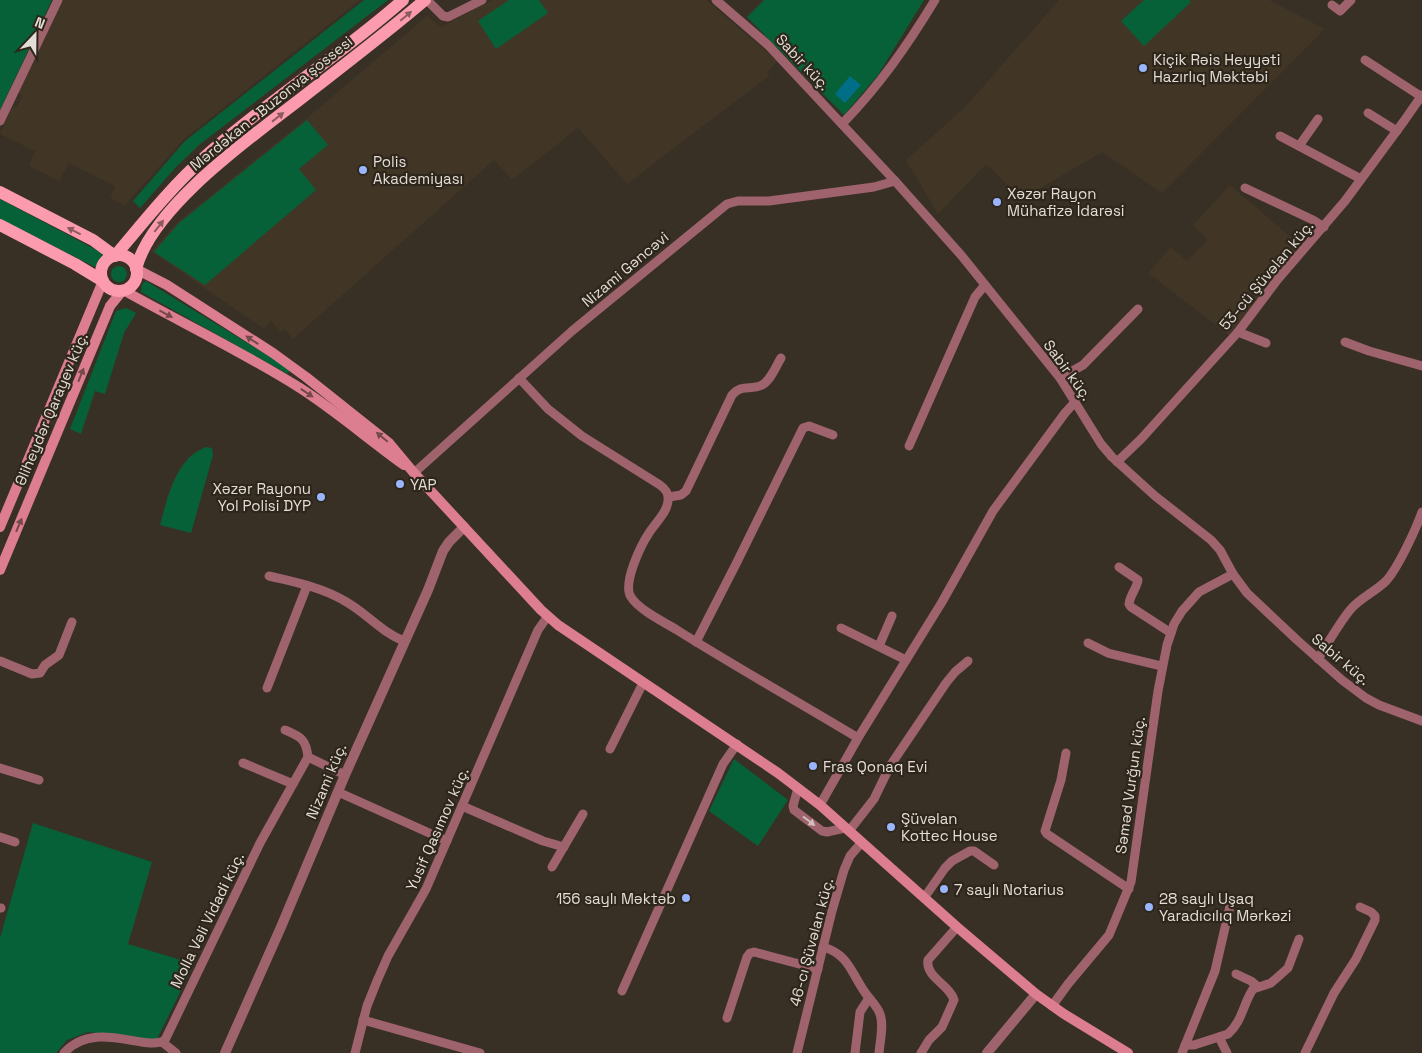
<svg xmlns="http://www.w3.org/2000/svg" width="1422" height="1053" font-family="'Space Grotesk',sans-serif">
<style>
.built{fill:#413625}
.green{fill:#076138}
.water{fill:#016e87}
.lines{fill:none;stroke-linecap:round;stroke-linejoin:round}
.minor{stroke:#9f636e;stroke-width:9}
.tertiary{stroke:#9f636e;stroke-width:10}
.secondary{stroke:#dc7d90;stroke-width:10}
.primary{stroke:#fd9bae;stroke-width:12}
.oneway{fill:#8b5b5d}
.oneway2{fill:#74494a}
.oneway3{fill:#d1bebc}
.poi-dot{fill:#99b5fd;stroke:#2e261b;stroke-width:2}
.labels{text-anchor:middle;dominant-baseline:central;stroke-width:4.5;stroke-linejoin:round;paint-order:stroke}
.poi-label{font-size:15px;fill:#e2ddd6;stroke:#2e261b;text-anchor:start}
.street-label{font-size:15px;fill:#e2ddd6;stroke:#2e261b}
</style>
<rect width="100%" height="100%" fill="#383025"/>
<g class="built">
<polygon points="63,0 360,0 184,139 125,205 110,198 115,186 69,163 59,181 29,166 35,151 0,134 12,107 17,106 20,102 22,96 18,93"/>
<polygon points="492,0 706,0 778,61 767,72 770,75 627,184 578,128 512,180 494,160 293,339 284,329 281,332 271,321 264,329 151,251 178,222 306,119 427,16 441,27"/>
<polygon points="1059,0 1269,0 1325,29 1162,193 1102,152 1022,199 986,164 938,214 906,160 965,107"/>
<polygon points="1230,185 1301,246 1229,335 1148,273 1171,247 1187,261 1208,240 1193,225"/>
</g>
<g class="green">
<polygon points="0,0 52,0 0,110"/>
<polygon points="364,0 388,0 199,145 176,167 140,208 133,201 185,141"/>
<polygon points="509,0 539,0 548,13 496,49 478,21"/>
<polygon points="764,0 924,0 878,75 844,115 747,17"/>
<polygon points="1144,0 1189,0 1191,2 1144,46 1121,21"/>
<polygon points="307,120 328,145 299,169 316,190 205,285 154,252 179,223"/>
<polygon points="0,199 102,253 100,261 95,267 0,219"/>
<circle cx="119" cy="274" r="8"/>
<polygon points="146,281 290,369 288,374 141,292 142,284"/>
<polygon points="126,308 136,313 124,333 105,394 95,391 81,434 70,429 116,311"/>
<path d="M206 447 212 448 213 455 191 533 160 525C168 496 176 458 206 447Z"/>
<polygon points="734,759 788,800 758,846 709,811"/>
<polygon points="33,823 152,862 128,944 194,964 157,1039 152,1040 88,1032 67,1040 56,1053 0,1053 0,938"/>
</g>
<polygon class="water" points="850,76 861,85 845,103 835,94"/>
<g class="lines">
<g class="minor">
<polyline points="427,0 443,16 448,17 482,0"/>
<polyline points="716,0 768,45 895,181 961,255 1060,378 1101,444 1112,457 1155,496 1211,540 1220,550 1233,574 1247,593 1297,640 1342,680 1366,698 1379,705 1422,721"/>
<polyline points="1332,5 1340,11 1351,0"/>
<polyline points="1365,60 1422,97"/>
<polyline points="1368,113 1397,131"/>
<polyline points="0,121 58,0"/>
<path d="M842 124C880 85 907 46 935 0"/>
<polyline points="1280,136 1361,179"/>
<polyline points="1299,146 1318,119"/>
<polyline points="1245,188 1313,220 1324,227"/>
<polyline points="1238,332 1266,343"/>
<polyline points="1345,342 1369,351 1422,366"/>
<path d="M519 378 548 409 582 436 660 485C664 488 668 492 668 497 670 510 655 523 649 533 641 545 622 584 631 597 639 610 664 622 677 630 736 667 798 702 858 738"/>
<polyline points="1060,378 1083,365 1138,309"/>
<polyline points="909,446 975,297 985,285"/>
<polyline points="1117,462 1141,439 1238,332 1278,279 1345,201 1404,121 1422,95"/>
<polyline points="414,473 572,331 727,204 738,201 769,201 874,187 895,181"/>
<path d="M669 497 681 495 686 491 732 395C743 383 750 391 762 385 771 380 776 366 781 358"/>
<path d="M1119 567 1138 580C1137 588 1130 595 1129 604L1131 607 1171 633"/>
<path d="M269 576C294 582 321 587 343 600 366 612 379 631 404 641"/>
<polyline points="841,628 906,660"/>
<polyline points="696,642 736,564 803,428 809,426 833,435"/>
<polyline points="1088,643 1108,653 1162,666"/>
<polyline points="879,646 892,616"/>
<path d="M1318 659C1328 643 1338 625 1350 610 1360 598 1375 592 1386 581 1398 568 1416 529 1422 512"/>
<polyline points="0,661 32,674 40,673 45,665 59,655 72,622"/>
<polyline points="267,688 307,586"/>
<path d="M285 730C301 737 306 739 308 757"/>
<polyline points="610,749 643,683"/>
<polyline points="1066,753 1061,780 1045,831 1047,834 1129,889"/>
<polyline points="243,763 293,784"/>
<polyline points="0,768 39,780"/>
<polyline points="798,788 793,806 794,810 822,831 827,832 845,828"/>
<polyline points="338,792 447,841"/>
<polyline points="820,805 858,738 942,602 993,511 1065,413 1075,402"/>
<polyline points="462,806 543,841 564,847"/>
<polyline points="849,831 874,799 890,766 946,683 955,672 968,661"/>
<polyline points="0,837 15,842"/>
<polyline points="552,867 583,814"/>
<polyline points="924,898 945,868 952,861 970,851 974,851 994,865"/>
<polyline points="0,908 1,908"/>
<path d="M823 947C848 954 851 972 864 991 869 999 877 1005 880 1014 884 1025 880 1041 879 1053"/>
<polyline points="1236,974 1251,981 1258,987"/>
<polyline points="622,991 723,764 737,744"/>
<polyline points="1052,1006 1068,984 1109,935 1131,882 1158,691 1167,645 1174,624 1182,611 1199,592 1233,574"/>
<polyline points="727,1018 747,957 750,953 754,952 818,969"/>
<polyline points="363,1020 480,1053"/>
<polyline points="1219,1037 1227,1053"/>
<polyline points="162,1042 176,1053"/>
<path d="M1185 1045H1194L1228 1034C1242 1022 1243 1004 1253 989L1271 983 1288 968 1299 939"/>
<path d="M64 1053C95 1018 146 1053 165 1040L260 843 308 757 345 775"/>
<polyline points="355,1053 367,1006 377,981 388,956 426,889 538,630 548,616"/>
<polyline points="797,1053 832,911 844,870 850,856 862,842"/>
<polyline points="855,1053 860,1012 869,998"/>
<path d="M921 1053 929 1040 942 1027 954 1000C950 985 925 977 928 960L957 927"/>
<polyline points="1182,1053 1215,971 1230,906"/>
<polyline points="1305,1053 1334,993 1356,959 1375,920 1375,916 1371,912 1360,907"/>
</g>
<g class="tertiary">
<polyline points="225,1053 281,927 345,775 428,590 443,551 449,542 464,527"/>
<polyline points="987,1053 1036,994"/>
</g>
<g class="secondary">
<polyline points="136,269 167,285 273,353 306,377 389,443 414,473 541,610 558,625 778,773 820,805 957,927 1036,994 1064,1014 1128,1053"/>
<polyline points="0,527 103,281"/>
<path d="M0 570 110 306 123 290C182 323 243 352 300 388 336 411 369 440 404 465"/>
</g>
<g class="primary">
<path d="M0 192 93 240 115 256C145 220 173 185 208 154 270 99 341 55 403 0"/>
<polyline points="0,225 75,264 103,281"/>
<circle cx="119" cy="273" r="18"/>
<path d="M136 269C152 206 253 136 303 97 344 65 385 34 425 0"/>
</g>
</g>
<defs><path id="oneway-solid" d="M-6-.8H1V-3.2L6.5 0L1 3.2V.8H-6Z" transform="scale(1.25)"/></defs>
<g class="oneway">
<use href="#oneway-solid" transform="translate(406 16) rotate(-40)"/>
<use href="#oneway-solid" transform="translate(278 117) rotate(-38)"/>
<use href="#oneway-solid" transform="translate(159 226) rotate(-52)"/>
<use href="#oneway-solid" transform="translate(74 231) rotate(-153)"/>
</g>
<g class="oneway2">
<use href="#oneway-solid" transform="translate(166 314) rotate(28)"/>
<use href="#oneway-solid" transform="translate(252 340) rotate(-147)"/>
<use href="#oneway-solid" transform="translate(81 375) rotate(-68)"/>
<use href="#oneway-solid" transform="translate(307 393) rotate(34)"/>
<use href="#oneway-solid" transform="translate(382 437) rotate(-140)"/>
<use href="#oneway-solid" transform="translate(19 525) rotate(-67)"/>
</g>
<use class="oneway3" href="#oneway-solid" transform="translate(809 821) rotate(37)"/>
<g class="poi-dot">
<circle cx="1143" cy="68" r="5"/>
<circle cx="363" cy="170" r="5"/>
<circle cx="997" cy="202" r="5"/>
<circle cx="400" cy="484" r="5"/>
<circle cx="321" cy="497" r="5"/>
<circle cx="813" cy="766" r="5"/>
<circle cx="891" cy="827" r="5"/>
<circle cx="944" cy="889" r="5"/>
<circle cx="686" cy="898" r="5"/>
<circle cx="1149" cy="907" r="5"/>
</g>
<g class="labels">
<g class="poi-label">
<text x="1153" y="59">Kiçik Rəis Heyyəti<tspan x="1153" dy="17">Hazırlıq Məktəbi</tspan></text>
<text x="373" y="161">Polis<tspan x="373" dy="17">Akademiyası</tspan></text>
<text x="1007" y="193">Xəzər Rayon<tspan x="1007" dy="17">Mühafizə İdarəsi</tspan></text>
<text x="410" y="484">YAP</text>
<text x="311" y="488" text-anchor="end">Xəzər Rayonu<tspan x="311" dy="17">Yol Polisi DYP</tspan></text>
<text x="823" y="766">Fras Qonaq Evi</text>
<text x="901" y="818">Şüvəlan<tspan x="901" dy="17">Kottec House</tspan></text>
<text x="954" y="889">7 saylı Notarius</text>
<text x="676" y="898" text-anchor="end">156 saylı Məktəb</text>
<text x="1159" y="898">28 saylı Uşaq<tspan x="1159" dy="17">Yaradıcılıq Mərkəzi</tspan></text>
</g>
<g class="street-label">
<text transform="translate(803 62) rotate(47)">Sabir küç.</text>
<text transform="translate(271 103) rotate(-39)">Mərdəkan - Buzonva şossesi</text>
<text transform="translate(625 269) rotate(-40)">Nizami Gəncəvi</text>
<text transform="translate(1266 275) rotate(-50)">53-cü Şüvəlan küç.</text>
<text transform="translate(1068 370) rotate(54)">Sabir küç.</text>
<text transform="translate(51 409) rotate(-67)">Əliheydər Qarayev küç.</text>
<text transform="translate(1341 659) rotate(40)">Sabir küç.</text>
<text transform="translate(326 781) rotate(-67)">Nizami küç.</text>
<text transform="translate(1130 785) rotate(-82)">Səməd Vurğun küç.</text>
<text transform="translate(437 829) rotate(-66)">Yusif Qasımov küç.</text>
<text transform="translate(207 920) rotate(-64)">Molla Vəli Vidadi küç.</text>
<text transform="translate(811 942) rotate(-75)">46-cı Şüvəlan küç.</text>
</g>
</g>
<g transform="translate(35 35) rotate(22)" stroke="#2e261b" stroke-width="4" paint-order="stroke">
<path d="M0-4L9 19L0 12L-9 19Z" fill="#e2ddd6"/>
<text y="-8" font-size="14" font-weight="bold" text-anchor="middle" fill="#e2ddd6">N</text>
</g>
</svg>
